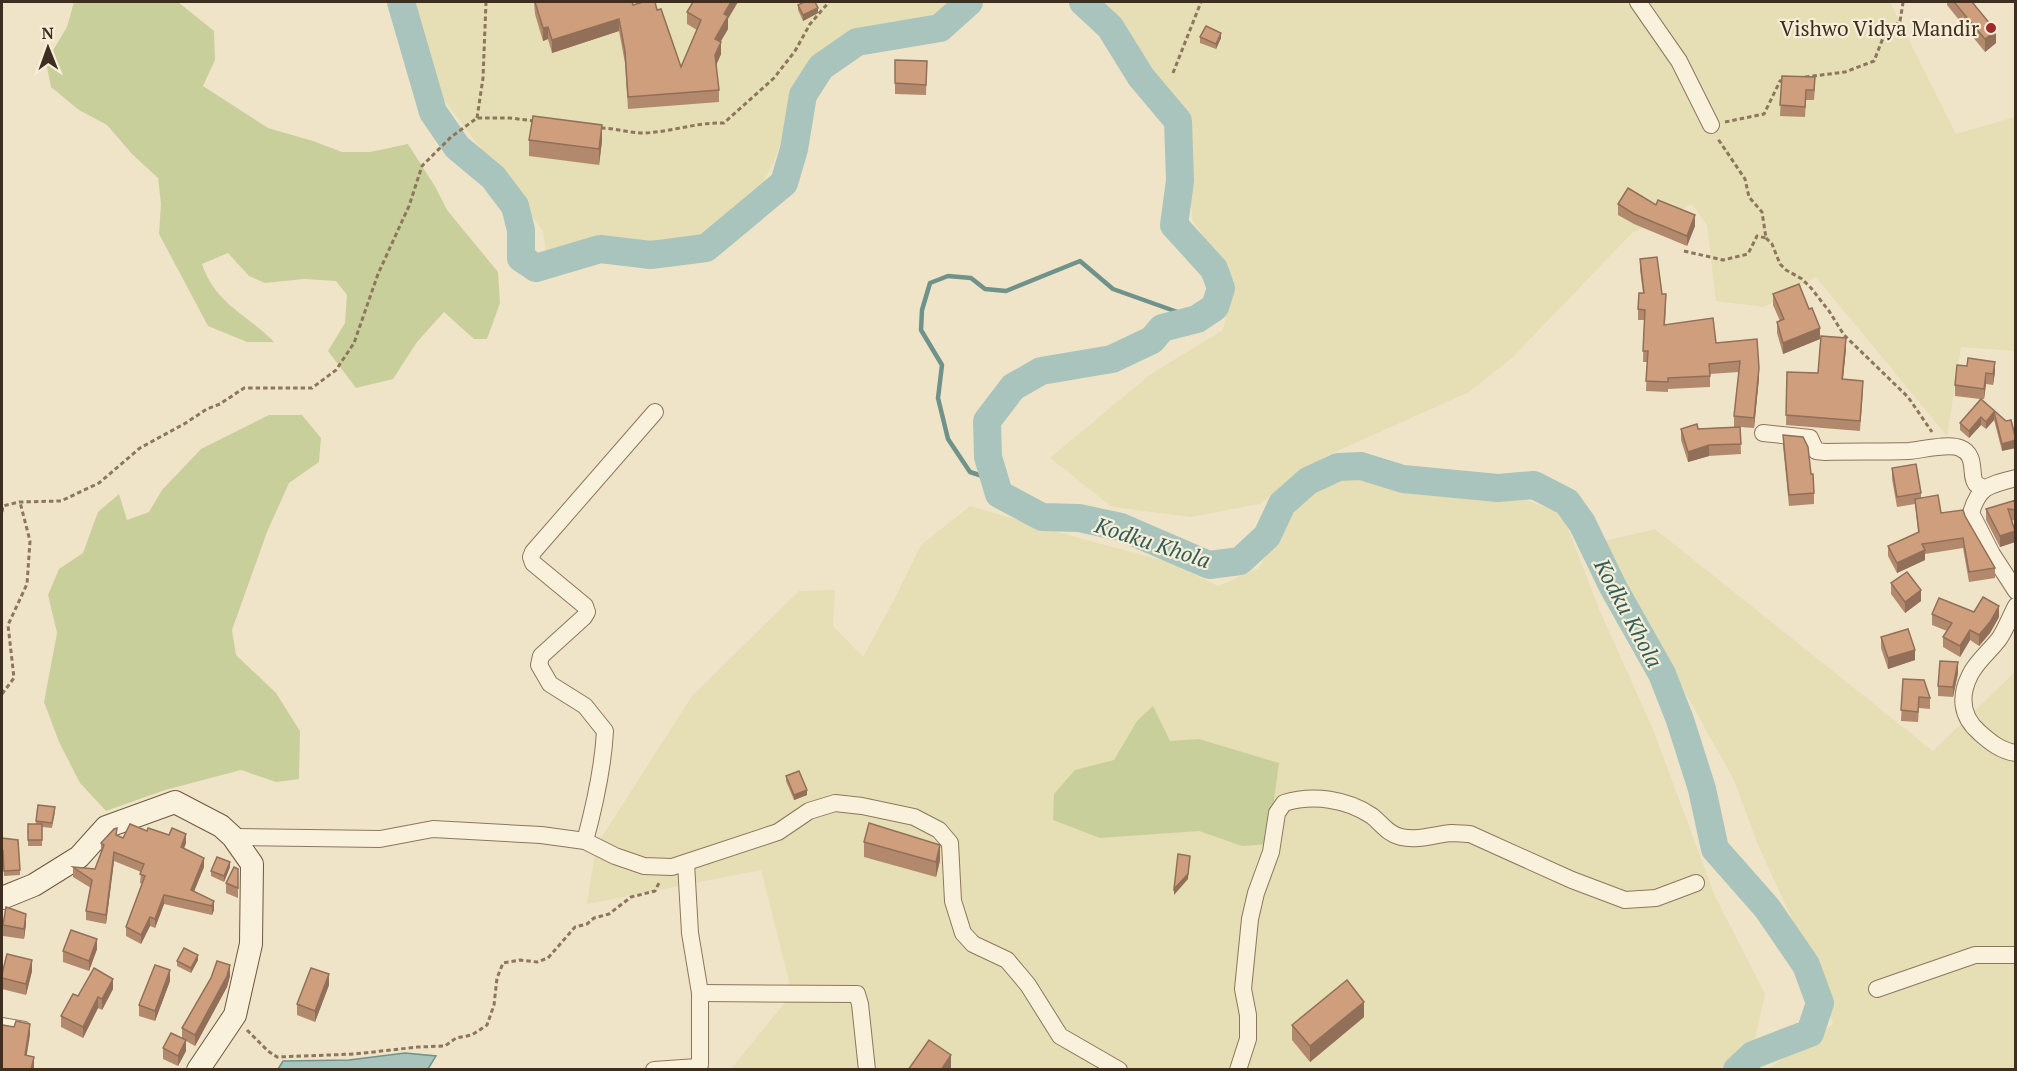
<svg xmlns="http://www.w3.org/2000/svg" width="2017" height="1071" font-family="'PT Serif',serif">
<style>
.farmland{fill:#e6deb5}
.green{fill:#c9cf9b}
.water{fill:#a9c4bc;stroke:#6f938a;stroke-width:1.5}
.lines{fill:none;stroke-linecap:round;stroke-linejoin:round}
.stream{stroke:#6f938a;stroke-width:4.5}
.river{stroke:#a9c4bc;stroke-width:28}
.lane-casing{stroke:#8d765c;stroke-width:10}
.street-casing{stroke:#8d765c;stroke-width:18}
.secondary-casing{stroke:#6f573f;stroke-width:24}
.path{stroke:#8d765c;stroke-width:3;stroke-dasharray:4.5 3;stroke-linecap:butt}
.lane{stroke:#faf1dc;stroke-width:8}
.street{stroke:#faf1dc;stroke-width:16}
.secondary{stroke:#faf1dc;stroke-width:22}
.wall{fill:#b2896c}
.shaded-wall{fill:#916f58}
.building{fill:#cf9f7d;stroke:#916f58;stroke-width:1.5}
.poi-dot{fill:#9e2a2b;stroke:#f7eed8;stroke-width:2}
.labels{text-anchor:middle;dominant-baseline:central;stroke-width:4.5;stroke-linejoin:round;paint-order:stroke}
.poi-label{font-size:21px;fill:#3d2e20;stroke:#f7eed8;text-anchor:end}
.water-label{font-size:22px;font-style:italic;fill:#2f5d5a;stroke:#f7eed8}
</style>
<rect width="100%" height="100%" fill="#f0e4c8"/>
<g class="farmland">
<polygon points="415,2 958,2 930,22 858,32 807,63 774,162 741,223 668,246 600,238 546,251 543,231 441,96"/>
<polygon points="1096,2 1890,2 1956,134 2015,117 2015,351 1961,347 1947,436 1816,277 1764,307 1716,301 1707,225 1692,204 1632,233 1513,357 1469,392 1326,456 1259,504 1191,517 1112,507 1050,458 1151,374 1223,330 1234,280 1193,221 1179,106 1122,25"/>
<polygon points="1354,475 1406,488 1490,501 1526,500 1562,513 1599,609 1652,727 1715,896 1765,994 1755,1040 1720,1069 731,1069 792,994 761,870 587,904 596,846 692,696 799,591 835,590 833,626 863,657 894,600 921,545 970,506 1086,540 1166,561 1218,586 1259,568 1294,501 1326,483"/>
<polygon points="1655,529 1933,751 2015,672 2015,1069 1768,1069 1833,1024 1815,969 1758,845 1734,780 1601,542"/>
</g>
<g class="green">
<path d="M74 2H178L214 31 215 60 203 86 268 128 313 141 342 152H370L408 144 436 188 447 210 498 272 500 303 487 339H474L444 312 417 342 393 379 356 388 328 351 345 323 347 295 336 281 304 279 265 283 249 276 228 253 202 264C216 305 246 313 274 342H247L208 326 159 234 161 204 158 178 132 154 107 125 79 110 51 87 46 62 67 27Z"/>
<polygon points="269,415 302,415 321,438 319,462 289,483 267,532 232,630 236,655 276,693 300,731 299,779 276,782 241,770 165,790 106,811 80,783 59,742 44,702 57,633 48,595 59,569 83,553 98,512 119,494 127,520 149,512 162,490 201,449"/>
<polygon points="1153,706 1170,741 1199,739 1279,763 1268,844 1242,846 1199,831 1100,838 1053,820 1054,794 1075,770 1114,760 1137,721"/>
</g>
<polygon class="water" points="405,1053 436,1056 428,1069 278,1069 283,1061 349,1060"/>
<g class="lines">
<polyline class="stream" points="995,480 970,472 948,439 938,398 942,365 921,330 922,310 930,283 948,276 971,278 985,289 1006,291 1080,261 1113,289 1197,319"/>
<g class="river">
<polyline points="401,2 433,112 457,147 493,177 515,206 521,230 521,258 536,268 600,249 651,255 706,248 784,183 794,149 803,95 821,67 857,42 940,28 969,2"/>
<polyline points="1083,2 1110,27 1141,77 1178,121 1180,181 1174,225 1214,269 1221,288 1215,307 1197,319 1162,328 1152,340 1112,359 1041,371 1013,387 987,421 988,457 999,494 1042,517 1079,518 1121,527 1209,565 1240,561 1267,536 1282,504 1308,481 1338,467 1361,466 1403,479 1498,488 1534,485 1567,502 1582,523 1613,587 1662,674 1680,720 1702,789 1715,849 1767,908 1806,965 1820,1003 1810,1033 1753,1055 1737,1070"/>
</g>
<g class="lane-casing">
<polyline id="lane" points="2,1022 25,1026"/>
</g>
<g class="street-casing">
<g id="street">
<polyline points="1638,2 1679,61 1711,125"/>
<path d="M1763 433 1810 438 1816 451 1825 452C1852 451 1881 452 1909 451 1921 450 1949 443 1960 448 1978 455 1969 476 1976 484 1978 485 1983 488 1984 489"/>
<path d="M2016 478C1989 485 1979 486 1971 513L1992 554 2016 591"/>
<path d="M2016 606C2010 617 2006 629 1999 639 1990 651 1976 662 1970 675 1959 697 1961 717 1980 733 1990 742 2001 751 2016 753"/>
<polyline points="233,837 380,839 433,829 541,835 585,841 615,856 644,866 672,867 778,832 809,811 835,803 862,806 914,817 939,830 950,843 953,901 963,933 973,944 1007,960 1028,985 1060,1036 1119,1070"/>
<path d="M585 841C595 804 603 769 605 731L585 706 550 684 539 665 541 656 584 617 587 612 585 606 533 563 531 557 533 552 655 412"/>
<polyline points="1877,989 1975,955 2016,955"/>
<polyline points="700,993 857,994 860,1004 867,1070"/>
<polyline points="654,1070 697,1067 700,1065 700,993 690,933 686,863"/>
<path d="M1238 1070 1248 1039V1015L1243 989 1250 919 1256 893 1271 852 1277 813 1284 803C1313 794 1347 799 1372 816 1382 824 1388 834 1401 837 1419 841 1435 834 1452 833 1458 833 1464 834 1470 834L1572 880 1625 900 1656 898 1696 883"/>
</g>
</g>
<g class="secondary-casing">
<polyline id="secondary" points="2,898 34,885 79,857 106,827 175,802 221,826 233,837 252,864 251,944 235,1015 198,1070"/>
</g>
<g class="path">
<polyline points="1173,73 1201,2"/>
<polyline points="1805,77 1845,72 1874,61 1883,38 1900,21 1903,3 1907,2"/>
<polyline points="477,118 483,78 486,2"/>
<polyline points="1725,122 1764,114 1780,81 1784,80"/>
<path d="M601 128C615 128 629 133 644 133 671 132 697 122 724 123L774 78 795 51 810 24 829 2"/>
<polyline points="1766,238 1772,244 1780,264 1786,270 1802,279 1811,288 1829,311 1844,335 1908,397 1932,432"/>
<polyline points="1684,251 1723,260 1748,254 1757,236 1766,238 1762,212 1749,197 1745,179 1718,139"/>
<polyline points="2,512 3,506 19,502 61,501 99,483 140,448 184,424 207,409 220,404 244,388 312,388 336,370 354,343 378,274 409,206 422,166 451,137 477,118 510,118 535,121"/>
<polyline points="2,694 14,678 8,625 27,584 30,541 20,502"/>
<polyline points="247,1030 268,1051 277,1057 355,1054 418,1047 445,1046 456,1038 472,1035 487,1025 494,1005 497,978 503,963 520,960 537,962 548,958 575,927 587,924 594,918 609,914 631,897 655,891 660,881"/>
</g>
<use href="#lane" class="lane"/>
<use href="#street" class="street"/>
<use href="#secondary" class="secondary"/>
</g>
<g class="wall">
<polygon points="534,2 632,2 633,5 657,10 681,67 697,30 687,24 687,12 728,19 728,29 721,41 721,54 716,65 719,90 719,102 628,109 625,63 619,31 552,53 548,39 543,41 535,14"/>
<polygon points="1947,2 1976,2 1974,3 1996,43 1985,52 1947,5"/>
<polygon points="798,5 818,13 803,21 798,10"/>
<polygon points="1200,37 1221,38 1216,49 1200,43"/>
<polygon points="895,60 927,61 926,95 895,94"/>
<polygon points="1782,76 1815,88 1814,100 1806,100 1805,117 1780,116"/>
<polygon points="529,140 602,141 599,165 529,156"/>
<polygon points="1618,204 1656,205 1695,226 1687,246 1634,224 1618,215"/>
<polygon points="1640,259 1662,294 1666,305 1665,325 1716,343 1757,339 1759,378 1754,428 1740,427 1741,454 1709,456 1688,462 1681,440 1681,429 1739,427 1734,427 1734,416 1739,372 1710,374 1710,387 1668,389 1668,392 1646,391 1647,362 1643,362 1644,320 1638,320 1638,309 1643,293 1640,270"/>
<polygon points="1773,294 1820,339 1783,354 1777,333 1777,322 1780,321 1773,305"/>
<polygon points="1846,348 1843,379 1863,391 1860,431 1786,425 1787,372 1818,373"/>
<polygon points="1967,366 1995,372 1993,385 1986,384 1984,399 1981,399 2006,421 2002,451 1994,420 1986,429 1981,425 1969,438 1960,430 1960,423 1980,399 1955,396 1955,385"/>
<polygon points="1783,435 1811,474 1814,493 1814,504 1789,506 1783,446"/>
<polygon points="1892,468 1921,493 1921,498 1941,513 1965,516 1995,568 1995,578 1969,582 1963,548 1925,554 1925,560 1897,573 1888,556 1888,546 1918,532 1915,504 1897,507 1892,479"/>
<polygon points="2016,500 2016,521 2012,520 2015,542 2000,547 1986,520 1986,509"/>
<polygon points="1891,583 1921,601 1905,613 1891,594"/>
<polygon points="1974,612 1999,617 1990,633 1979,646 1970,640 1960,657 1943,647 1943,637 1947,631 1932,625 1932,614"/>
<polygon points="1881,637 1915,660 1888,669 1881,648"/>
<polygon points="1958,673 1953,697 1938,696 1938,686"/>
<polygon points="1903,679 1930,698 1930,709 1919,708 1918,722 1901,721"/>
<polygon points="786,776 807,795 794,800 786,781"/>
<polygon points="55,812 52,828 42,827 42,846 28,846 28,824 36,824 36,821"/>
<polygon points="147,831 186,843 184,848 204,867 194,891 214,901 214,910 212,915 164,904 155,928 150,926 141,944 126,936 126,927 142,884 140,883 141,872 114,861 106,924 86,920 86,911 91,888 73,877 73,867 95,869 101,853 101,843 117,836 123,838"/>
<polygon points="2,838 20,870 20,875 4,876 3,857 2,857"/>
<polygon points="864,842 940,860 936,877 864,857"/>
<polygon points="230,867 224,882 211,876 211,871"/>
<polygon points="238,869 238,898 226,893 226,883"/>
<polygon points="26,924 24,939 3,936 3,925"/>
<polygon points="97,949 89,971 63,962 63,951"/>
<polygon points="198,960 191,973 177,966 177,961"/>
<polygon points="32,971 26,995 2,989 2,974"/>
<polygon points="230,976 227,987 195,1046 186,1041 186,1051 178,1066 163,1059 163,1048 182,1038 182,1028"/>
<polygon points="170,981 155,1021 139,1016 139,1005"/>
<polygon points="329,985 315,1022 297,1015 297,1004"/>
<polygon points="113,989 102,1010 98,1008 83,1038 61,1027 61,1016 78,996"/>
<polygon points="1364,1017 1310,1062 1292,1040 1292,1025"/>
</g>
<g class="shaded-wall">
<polygon points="731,2 738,2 728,19 728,29 715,51 715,39 724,14"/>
<polygon points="818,8 818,13 803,21 803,15"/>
<polygon points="619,19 619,31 552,53 552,40"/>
<polygon points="548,27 548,39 543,41 543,28"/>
<polygon points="1996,31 1996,43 1985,52 1985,39"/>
<polygon points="1221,33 1221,38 1216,49 1216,44"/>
<polygon points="721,42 721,54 715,68 715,55"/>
<polygon points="602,125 602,141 599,165 599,149"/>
<polygon points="1695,215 1695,226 1687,246 1687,236"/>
<polygon points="1820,328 1820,339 1783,354 1783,343"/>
<polygon points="1846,338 1846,348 1842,389 1842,379"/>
<polygon points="1995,362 1995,372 1993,385 1993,374"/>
<polygon points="1759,368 1759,378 1754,428 1754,418"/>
<polygon points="1986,373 1986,384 1984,399 1984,389"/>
<polygon points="1994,412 1994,420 1986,429 1986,422"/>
<polygon points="1981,417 1981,425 1969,438 1969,431"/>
<polygon points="2016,440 2016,448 2002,451 2002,444"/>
<polygon points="1709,445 1709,456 1688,462 1688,452"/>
<polygon points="2015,531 2015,542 2000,547 2000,536"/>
<polygon points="1925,550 1925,560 1897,573 1897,563"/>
<polygon points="1921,590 1921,601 1905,613 1905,602"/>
<polygon points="1999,606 1999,617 1990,633 1979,646 1979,635"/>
<polygon points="1970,630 1970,640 1960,657 1960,646"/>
<polygon points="1915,650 1915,660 1888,669 1888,658"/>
<polygon points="1958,662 1958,673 1953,697 1953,687"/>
<polygon points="807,790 807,795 794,800 794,795"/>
<polygon points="186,834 186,843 181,856 181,847"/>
<polygon points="940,845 940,860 936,877 936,862"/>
<polygon points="114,852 114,861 106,924 106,915"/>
<polygon points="1190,856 1188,879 1174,895 1174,889"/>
<polygon points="204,858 204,867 191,899 191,890"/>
<polygon points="230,862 230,867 224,882 224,876"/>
<polygon points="164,895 164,904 155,928 155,919"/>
<polygon points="214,901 214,910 212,915 212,906"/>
<polygon points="26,914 26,924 24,939 24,929"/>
<polygon points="150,917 150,926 141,944 141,935"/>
<polygon points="97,939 97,949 89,971 89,961"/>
<polygon points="198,955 198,960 191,973 191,968"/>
<polygon points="32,960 32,971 26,995 26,984"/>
<polygon points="230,965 230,976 227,987 195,1046 195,1035"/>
<polygon points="170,970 170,981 155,1021 155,1011"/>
<polygon points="329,974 329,985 315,1022 315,1011"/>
<polygon points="113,979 113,989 102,1010 102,999"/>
<polygon points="98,997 98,1008 83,1038 83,1027"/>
<polygon points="1364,1002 1364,1017 1310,1062 1310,1046"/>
<polygon points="30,1024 30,1035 25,1066 25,1055"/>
<polygon points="186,1040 186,1051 178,1066 178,1056"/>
<polygon points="951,1055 951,1070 941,1070"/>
<polygon points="34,1057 34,1070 31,1070"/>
</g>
<g class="building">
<polygon points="535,2 632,2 633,5 643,2 655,2 657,10 661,9 681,67 701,20 687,12 693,2 731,2 724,14 728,16 715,39 721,42 715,55 719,90 628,97 625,51 619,19 552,40 548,27 543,28"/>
<polygon points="804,2 815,2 818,8 803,15 798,5"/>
<polygon points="1954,2 1972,2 1996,31 1985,39"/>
<polygon points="1206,26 1221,33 1216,44 1200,37"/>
<polygon points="895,60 927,61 926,85 895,83"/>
<polygon points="1782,76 1815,77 1814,90 1806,90 1805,107 1780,105"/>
<polygon points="533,116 602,125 599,149 529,140"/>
<polygon points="1628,188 1656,205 1658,200 1695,215 1687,236 1634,214 1618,204"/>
<polygon points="1657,257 1662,294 1666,294 1664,325 1713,318 1716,343 1757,339 1759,368 1754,418 1734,416 1740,361 1709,364 1710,376 1668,378 1668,382 1646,381 1648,351 1643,351 1645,310 1638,309 1639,293 1644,293 1640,259"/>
<polygon points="1799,284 1809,309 1812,308 1820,328 1783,343 1777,322 1784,319 1773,294"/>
<polygon points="1821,336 1846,338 1842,379 1863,381 1860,421 1786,415 1787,372 1818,373"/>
<polygon points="1968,358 1995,362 1993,374 1986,373 1984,389 1955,385 1957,365 1967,366"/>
<polygon points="1981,399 2006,421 2011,420 2016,440 2002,444 1994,412 1986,422 1981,417 1969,431 1960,423"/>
<polygon points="1697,424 1698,429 1740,427 1741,444 1709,445 1688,452 1681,429"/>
<polygon points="1783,435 1803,437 1808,447 1811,474 1813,474 1814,493 1789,495"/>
<polygon points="1916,464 1921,493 1897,497 1892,468"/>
<polygon points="1938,495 1941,513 1963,510 1965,516 1995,568 1969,572 1963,538 1922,544 1925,550 1897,563 1888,546 1919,532 1915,499"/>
<polygon points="2016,500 2016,510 2008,509 2015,531 2000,536 1986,509"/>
<polygon points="1907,572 1921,590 1905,602 1891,583"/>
<polygon points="1983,597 1999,606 1990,622 1979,635 1970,630 1960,646 1943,637 1952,623 1932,614 1939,598 1974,612"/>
<polygon points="1908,629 1915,650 1888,658 1881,637"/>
<polygon points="1940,661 1958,662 1953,687 1938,686"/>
<polygon points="1903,679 1924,680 1930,698 1919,697 1918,712 1901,710"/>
<polygon points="799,771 807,790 794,795 786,776"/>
<polygon points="38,805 55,807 52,823 36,821"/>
<polygon points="869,823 940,845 936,862 864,842"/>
<rect x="28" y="824" width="14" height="16"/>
<polygon points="130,824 147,831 148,828 169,835 172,828 186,834 181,847 204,858 191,890 214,901 212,906 164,895 155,919 150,917 141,935 126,927 145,876 140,874 144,864 114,852 106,915 86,911 92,880 73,867 95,869 104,845 101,843 114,829 117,828 116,835 123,838"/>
<polygon points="2,838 18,840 20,870 4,871 3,851 2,851"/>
<polygon points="1178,854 1190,856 1188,874 1174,889"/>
<polygon points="217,857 230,862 224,876 211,871"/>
<polygon points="234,867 238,869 238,888 226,883"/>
<polygon points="6,907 26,914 24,929 3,925"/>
<polygon points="71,930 97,939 89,961 63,951"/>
<polygon points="184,948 198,955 191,968 177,961"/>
<polygon points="7,954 32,960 26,984 2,978 2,974"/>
<polygon points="217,961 230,965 227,976 195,1035 182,1028 211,978"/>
<polygon points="155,965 170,970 155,1011 139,1005"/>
<polygon points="94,968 113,979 102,999 98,997 83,1027 61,1016 73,994 78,996"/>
<polygon points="311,968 329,974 315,1011 297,1004"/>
<polygon points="1347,980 1364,1002 1310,1046 1292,1025"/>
<polygon points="16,1021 30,1024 25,1055 34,1057 31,1070 2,1070 2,1025 14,1027"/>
<polygon points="171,1033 186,1040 178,1056 163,1048"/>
<polygon points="929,1040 951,1055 941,1070 908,1070"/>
</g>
<circle class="poi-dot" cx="1991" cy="28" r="6"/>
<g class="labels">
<g class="poi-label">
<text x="1979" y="28">Vishwo Vidya Mandir</text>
</g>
<g class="water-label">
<text transform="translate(1153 542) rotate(18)">Kodku Khola</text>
<text transform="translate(1629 613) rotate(62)">Kodku Khola</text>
</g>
</g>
<rect width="2017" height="1071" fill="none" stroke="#3d2e20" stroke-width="6"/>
<g transform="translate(48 48) rotate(359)" stroke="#f7eed8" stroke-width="4.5" paint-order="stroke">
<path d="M0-4.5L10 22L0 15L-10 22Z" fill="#3d2e20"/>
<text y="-9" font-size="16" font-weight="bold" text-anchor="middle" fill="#3d2e20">N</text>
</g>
</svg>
